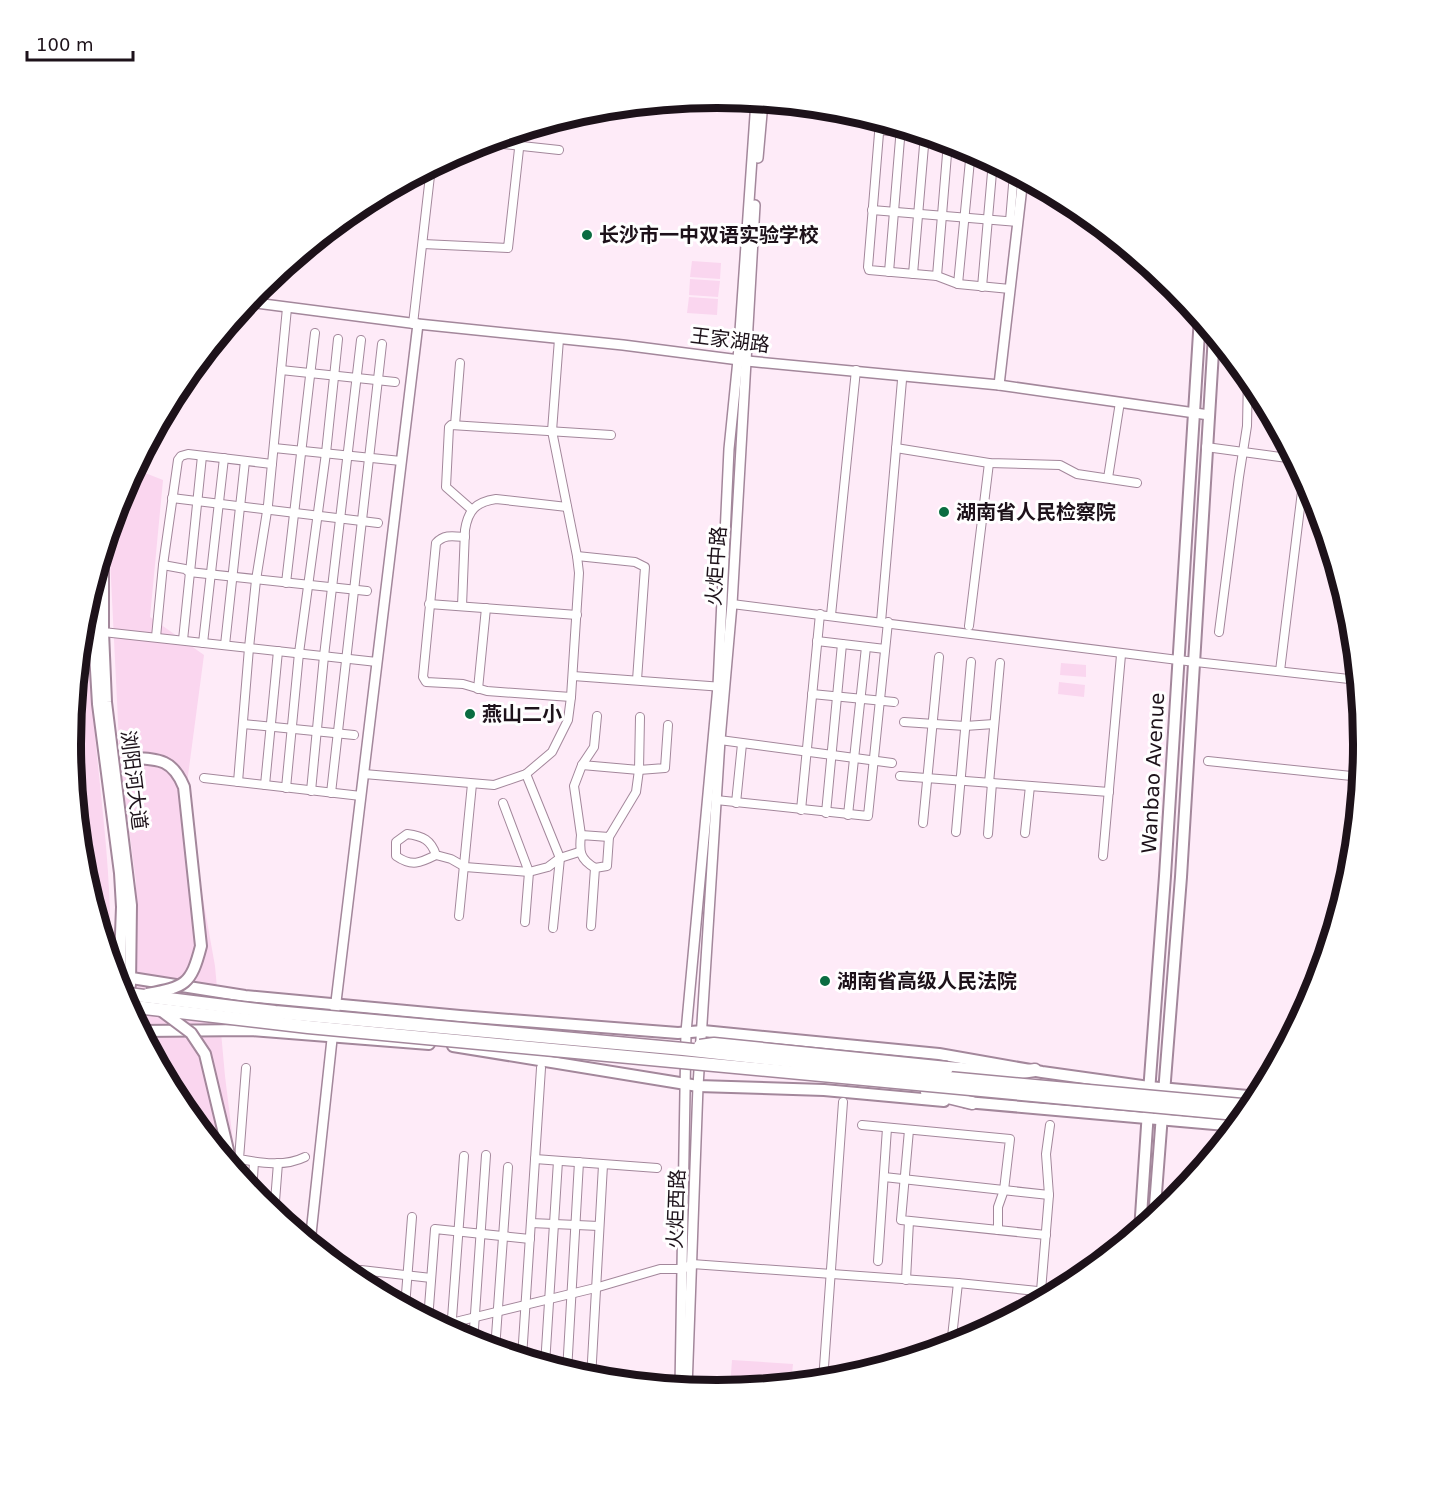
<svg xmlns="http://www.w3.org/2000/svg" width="1435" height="1489" font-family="'DejaVu Sans','Noto Sans SC',sans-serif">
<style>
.green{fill:#fad6ef}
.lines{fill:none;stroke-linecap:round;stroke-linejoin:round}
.minor-casing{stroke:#a3879b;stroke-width:10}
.tertiary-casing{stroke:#a3879b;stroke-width:12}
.secondary-casing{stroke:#a3879b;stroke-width:14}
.trunk-casing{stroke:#a3879b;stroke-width:15}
.minor{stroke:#fff;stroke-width:8}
.tertiary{stroke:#fff;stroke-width:9}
.secondary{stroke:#fff;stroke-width:10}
.trunk{stroke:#fff;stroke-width:12}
.secondary-bridge-casing{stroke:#a3879b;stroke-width:14;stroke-linecap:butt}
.trunk-bridge-casing{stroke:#a3879b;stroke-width:15;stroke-linecap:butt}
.secondary-bridge{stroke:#fff;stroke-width:10}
.trunk-bridge{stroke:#fff;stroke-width:12}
.poi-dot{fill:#0a6c41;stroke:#fff;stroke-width:2}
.labels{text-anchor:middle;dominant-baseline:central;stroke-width:6;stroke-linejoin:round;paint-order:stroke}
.poi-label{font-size:20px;font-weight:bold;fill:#1d121a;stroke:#fff;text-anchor:start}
.street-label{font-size:20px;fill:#1d121a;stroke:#fff}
.rim{fill:none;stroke:#1d121a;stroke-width:8}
</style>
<rect width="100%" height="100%" fill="#feebf8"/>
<g class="green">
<polygon points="692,261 721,263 720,279 690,277"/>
<polygon points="690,279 720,281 718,297 689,295"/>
<polygon points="689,297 718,299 717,315 687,313"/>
<polygon points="135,469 163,480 150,617 204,655 185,798 215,966 225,1076 237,1174 179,1104 135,1020 136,882 120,762 109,538 120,497"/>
<path d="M89 600C85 720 114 839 110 960L92 902 74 708 83 618Z"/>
<polygon points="1061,663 1086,665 1086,677 1060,675"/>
<polygon points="1059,682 1085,685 1084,697 1058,694"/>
<polygon points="732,1360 793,1364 791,1384 745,1389 730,1388"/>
</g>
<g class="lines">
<g class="minor-casing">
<g id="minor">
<polyline points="880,121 868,267 869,270 937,276 958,284 1010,289"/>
<polyline points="879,130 922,134"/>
<polyline points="485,142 559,150"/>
<polyline points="872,210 1018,222"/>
<polyline points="1010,221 1014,173"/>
<polyline points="423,244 508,248 521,131"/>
<polyline points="889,272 901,127"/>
<polyline points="913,274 925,134"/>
<polyline points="937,276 948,142"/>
<polyline points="958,284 971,150"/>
<polyline points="982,287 993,161"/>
<polyline points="413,324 431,167"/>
<polyline points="281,370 395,382"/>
<polyline points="455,425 460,363"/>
<polyline points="1206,447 1295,459"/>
<polyline points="274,448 401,461"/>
<polyline points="896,448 989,463 1060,465 1077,474 1137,483"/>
<polyline points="1108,478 1120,402"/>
<polyline points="172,498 378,523"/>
<polyline points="471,509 446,487 449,427 451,425 611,435"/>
<path d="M465 537C453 536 444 534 436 543L423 677 426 682 463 684 487 691 571 697"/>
<polyline points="577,556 635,562 645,567 637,680"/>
<polyline points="163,565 185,569 189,572 367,591"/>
<polyline points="286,583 315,333"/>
<polyline points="429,604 577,615"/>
<polyline points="732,604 1178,660 1358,680"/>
<path d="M462 606 465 530C468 510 476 502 496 499L567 507"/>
<polyline points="831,615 856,370"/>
<polyline points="881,622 902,380"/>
<polyline points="969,626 989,463"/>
<polyline points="103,632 377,662"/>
<polyline points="1219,632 1239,477 1247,426 1248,376"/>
<polyline points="156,637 163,565 178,460 181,456 188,454 272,464"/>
<polyline points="183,640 202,456"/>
<polyline points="817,641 885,649"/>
<polyline points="203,643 224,458"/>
<polyline points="225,645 245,461"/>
<polyline points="1280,671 1304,475"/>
<polyline points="573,676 723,687"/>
<polyline points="478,689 486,608"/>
<polyline points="812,694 894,702"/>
<polyline points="904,722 965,726 994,724"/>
<polyline points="243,724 354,735"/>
<polyline points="720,740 892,763"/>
<polyline points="1208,761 1361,777"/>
<polyline points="582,765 639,770 665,768 668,725"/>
<polyline points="364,774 494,785 526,774 552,752 568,720 571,697 579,573 577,556 552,431 559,339"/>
<polyline points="526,774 560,858 553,928"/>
<polyline points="900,776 1109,792"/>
<polyline points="204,778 361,796"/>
<polyline points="238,782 249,648 256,580 268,505 287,308"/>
<polyline points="989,783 1000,663"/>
<polyline points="265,785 278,651"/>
<polyline points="286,788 299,653 326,453 338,339"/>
<polyline points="311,791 324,656 361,340"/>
<polyline points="331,793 382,344"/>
<polyline points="716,800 868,816 888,622"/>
<polyline points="503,803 529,872 525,922"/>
<polyline points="736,803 742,744"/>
<polyline points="801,810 820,614"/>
<polyline points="826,813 842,644"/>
<polyline points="848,815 866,647"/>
<polyline points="923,823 939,657"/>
<polyline points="956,832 971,662"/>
<polyline points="1025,833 1030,786"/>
<polyline points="988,834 992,783"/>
<polyline points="581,835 574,786 582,765 594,747 597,716"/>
<path d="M436 855C420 863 412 867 396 856V842L407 834C423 836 431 840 436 855L451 859 465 867 529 872 548 867 560 858 579 852"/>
<polyline points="1103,856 1121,655"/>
<path d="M595 868C580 859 579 852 581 835L609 837 636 792 639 770 640 717"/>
<polyline points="459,916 472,784"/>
<polyline points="591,926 595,868 607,866 609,837"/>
<path d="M246 1068 239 1159C261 1163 285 1167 305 1157"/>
<polyline points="862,1125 1010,1139 1004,1190 998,1207 998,1230"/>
<polyline points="909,1130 901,1220 1046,1235"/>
<polyline points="1225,1141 1227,1124"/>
<polyline points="535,1159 657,1168"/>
<polyline points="884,1177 1049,1195"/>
<polyline points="252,1193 254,1162"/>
<polyline points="274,1214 278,1163"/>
<polyline points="531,1223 599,1226"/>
<polyline points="298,1233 311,1234"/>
<polyline points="878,1261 887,1128"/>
<polyline points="906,1280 909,1221"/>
<polyline points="360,1284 361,1270 431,1278"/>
<polyline points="1041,1291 1049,1195 1046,1154 1050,1125"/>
<polyline points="405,1307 412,1217"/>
<polyline points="428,1320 435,1229 530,1239"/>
<polyline points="439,1326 595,1288 660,1269 683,1269 692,1264 958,1283 1057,1293"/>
<polyline points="451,1332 464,1156"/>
<polyline points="473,1343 486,1155"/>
<polyline points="951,1346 958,1283"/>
<polyline points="495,1350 508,1167"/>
<polyline points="522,1358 541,1068"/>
<polyline points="545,1365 558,1161"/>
<polyline points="567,1372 579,1162"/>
<polyline points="591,1379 603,1165"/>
<polyline points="823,1381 843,1102"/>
</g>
</g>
<g class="tertiary-casing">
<g id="tertiary">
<polyline points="758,158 763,102"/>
<polyline points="248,302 418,324 623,345 747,361 999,385 1209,415"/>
<polyline points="999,385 1023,178"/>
<polyline points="335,1010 418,324"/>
<polyline points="310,1243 333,1030"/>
<polyline points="680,1388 686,1032 718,686 729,449 738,360 756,101"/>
<polyline points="687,1388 698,1086 720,740 732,604 755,205"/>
</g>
</g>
<g class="secondary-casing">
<g id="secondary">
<polyline points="103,553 103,632 106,702 131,905 130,985"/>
<polyline points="94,580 95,653 98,704 120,873 122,907 119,989"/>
<polyline points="119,976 245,996 460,1016 678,1033 703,1031 939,1054 1042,1072 1149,1087 1259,1097"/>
<polyline points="141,1031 251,1030 429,1044"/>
<polyline points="453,1046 698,1086 824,1090 944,1101"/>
<polyline points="1149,1092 1165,876 1200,317"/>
<polyline points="1164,1093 1181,877 1214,335"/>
<polyline points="966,1102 1237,1126"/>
<polyline points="1154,1219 1162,1115"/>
<polyline points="1140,1231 1148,1111"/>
</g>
</g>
<g class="trunk-casing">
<g id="trunk">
<polyline points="947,1068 1015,1073 1035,1070"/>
<polyline points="927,1092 972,1103"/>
</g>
</g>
<use href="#minor" class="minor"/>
<use href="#tertiary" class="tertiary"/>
<use href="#secondary" class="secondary"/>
<use href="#trunk" class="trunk"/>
<g class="secondary-bridge-casing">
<g id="secondary-bridge">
<path d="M133 758C160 759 173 760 184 787L201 946C191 985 185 987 147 994"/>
<polyline points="159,1009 191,1033 205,1054 232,1167"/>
</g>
</g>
<g class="trunk-bridge-casing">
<g id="trunk-bridge">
<polyline points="120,993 275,1012 683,1049 948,1078 1253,1106"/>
<polyline points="127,1006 308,1027 1247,1115"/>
<polyline points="700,1046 714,1044 947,1068"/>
</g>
</g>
<use href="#secondary-bridge" class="secondary-bridge"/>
<use href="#trunk-bridge" class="trunk-bridge"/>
</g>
<g class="poi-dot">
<circle cx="587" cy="235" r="6"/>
<circle cx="944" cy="512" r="6"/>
<circle cx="470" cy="714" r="6"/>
<circle cx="825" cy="981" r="6"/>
</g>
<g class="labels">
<g class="poi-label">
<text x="599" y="235">长沙市一中双语实验学校</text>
<text x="956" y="512">湖南省人民检察院</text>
<text x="482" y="714">燕山二小</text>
<text x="837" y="981">湖南省高级人民法院</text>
</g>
<g class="street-label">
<text transform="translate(730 340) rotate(7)">王家湖路</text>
<text transform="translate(716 566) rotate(-86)">火炬中路</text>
<text transform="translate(1153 773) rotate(-87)">Wanbao Avenue</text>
<text transform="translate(134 780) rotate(83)">浏阳河大道</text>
<text transform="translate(676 1209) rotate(-88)">火炬西路</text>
</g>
</g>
<path d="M0 0H1435V1489H0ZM81 744a636 636 0 1 1 1272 0a636 636 0 1 1-1272 0Z" fill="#fff" fill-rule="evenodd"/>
<path class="rim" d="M81 744a636 636 0 1 1 1272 0a636 636 0 1 1-1272 0Z"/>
<path d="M27 51v9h106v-9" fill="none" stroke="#1d121a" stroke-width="3"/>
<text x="36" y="51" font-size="18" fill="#1d121a" stroke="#ffffff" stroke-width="4.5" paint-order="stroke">100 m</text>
</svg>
